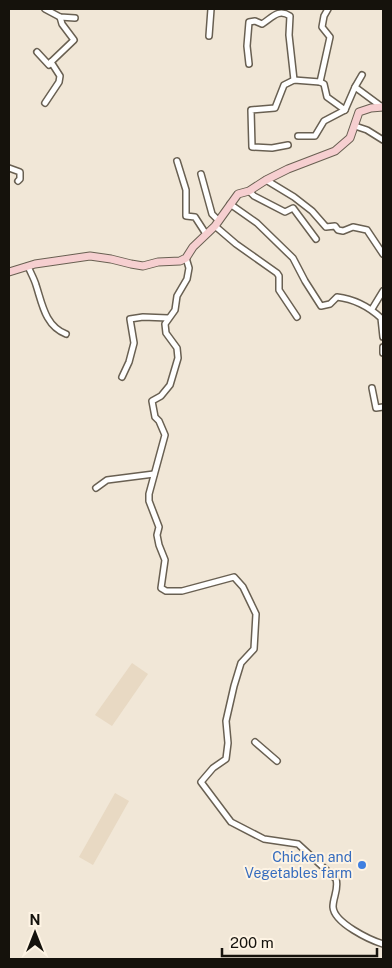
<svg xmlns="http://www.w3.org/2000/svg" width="392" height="968" font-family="'Public Sans',sans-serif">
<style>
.built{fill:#e8d9c3}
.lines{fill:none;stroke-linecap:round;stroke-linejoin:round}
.street-casing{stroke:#696052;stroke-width:8}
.secondary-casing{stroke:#696052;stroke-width:9}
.street{stroke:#fff;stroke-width:5}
.secondary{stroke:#f6cfd0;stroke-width:7}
.shop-dot{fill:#3f7fe0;stroke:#fef4e4;stroke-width:2}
.labels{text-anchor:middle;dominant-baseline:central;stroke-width:4;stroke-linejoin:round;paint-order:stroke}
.shop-label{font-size:14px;fill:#366cbe;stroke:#fef4e4;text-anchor:end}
</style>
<rect width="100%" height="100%" fill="#f1e7d7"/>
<g class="built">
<polygon points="132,663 148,674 112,726 95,715"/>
<polygon points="115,793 129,801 93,865 79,857"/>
</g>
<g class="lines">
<g class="street-casing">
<g id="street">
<polyline points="45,9 60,17 75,18"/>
<polyline points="209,36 211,9"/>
<polyline points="37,52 49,65 51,62 60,76 59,82 45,103"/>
<polyline points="51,62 74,40 62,24 60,17"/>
<path d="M249 64 247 46 249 22 255 21 262 24C272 18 278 8 290 16L289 35 294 80"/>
<polyline points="362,75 355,87 382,107"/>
<polyline points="320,82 330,37 322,27 324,16 328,9"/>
<polyline points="355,126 367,130 383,140"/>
<polyline points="298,136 315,136 324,121 345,110 355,87"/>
<polyline points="288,145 272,148 252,147 251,110 275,108 284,85 294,80 320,82 324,84 327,97 345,110"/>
<polyline points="177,161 186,190 186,216 195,217 206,234"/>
<polyline points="9,168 20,172 20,179 18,181"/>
<polyline points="201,174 212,214 218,220"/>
<polyline points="266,180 294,197 312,211 326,227 335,226 338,230 343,231 353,227 367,230 383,254"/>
<polyline points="249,191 254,196 285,212 293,208 316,239"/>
<path d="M230 204 257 223 293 258 305 281 321 306 330 304 337 297C354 299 368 306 381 318L383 337"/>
<polyline points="215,226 236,244 277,273 279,276 279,290 297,317"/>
<path d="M186 258 189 268 187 279 177 296 175 310 165 324 166 333 177 348 178 358 170 385 161 396 152 401 155 417 159 421 165 435 149 494V501L159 527 157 535 159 545 165 560 161 588 166 591H182L234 577 243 587 256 614 254 649 241 663 234 686 226 721 228 743 226 759 213 768 201 782 231 822 264 839 298 844 336 879C339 889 333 897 333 907 334 923 370 940 383 944"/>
<path d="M28 266C30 272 34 278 36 285 42 303 45 326 66 334"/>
<polyline points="372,309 383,291"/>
<polyline points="383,347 383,353"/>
<polyline points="122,377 129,362 134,343 130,319 143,317 168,318"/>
<polyline points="372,388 376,408 383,407"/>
<polyline points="96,488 107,480 154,474"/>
<polyline points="255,742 277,761"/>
</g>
</g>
<g class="secondary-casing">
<polyline id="secondary" points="9,272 35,264 90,256 111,259 131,264 143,266 158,262 180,261 186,258 193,247 215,226 238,194 249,191 266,180 288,169 335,151 350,138 359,112 371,108 383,107"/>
</g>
<use href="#street" class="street"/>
<use href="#secondary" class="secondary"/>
</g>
<circle class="shop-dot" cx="362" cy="865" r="5"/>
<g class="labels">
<g class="shop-label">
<text x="352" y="857">Chicken and<tspan x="352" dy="16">Vegetables farm</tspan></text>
</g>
</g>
<rect width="392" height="968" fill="none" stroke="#15120c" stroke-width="20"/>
<g transform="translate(35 933)" stroke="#fef4e4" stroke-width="4" paint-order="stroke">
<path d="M0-4L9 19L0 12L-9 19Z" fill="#15120c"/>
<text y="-8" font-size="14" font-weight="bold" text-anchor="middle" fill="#15120c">N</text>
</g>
<path d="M222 948v8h155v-8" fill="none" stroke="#15120c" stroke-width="2.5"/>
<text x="230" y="948" font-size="15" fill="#15120c" stroke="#fef4e4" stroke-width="4" paint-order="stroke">200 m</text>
</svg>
